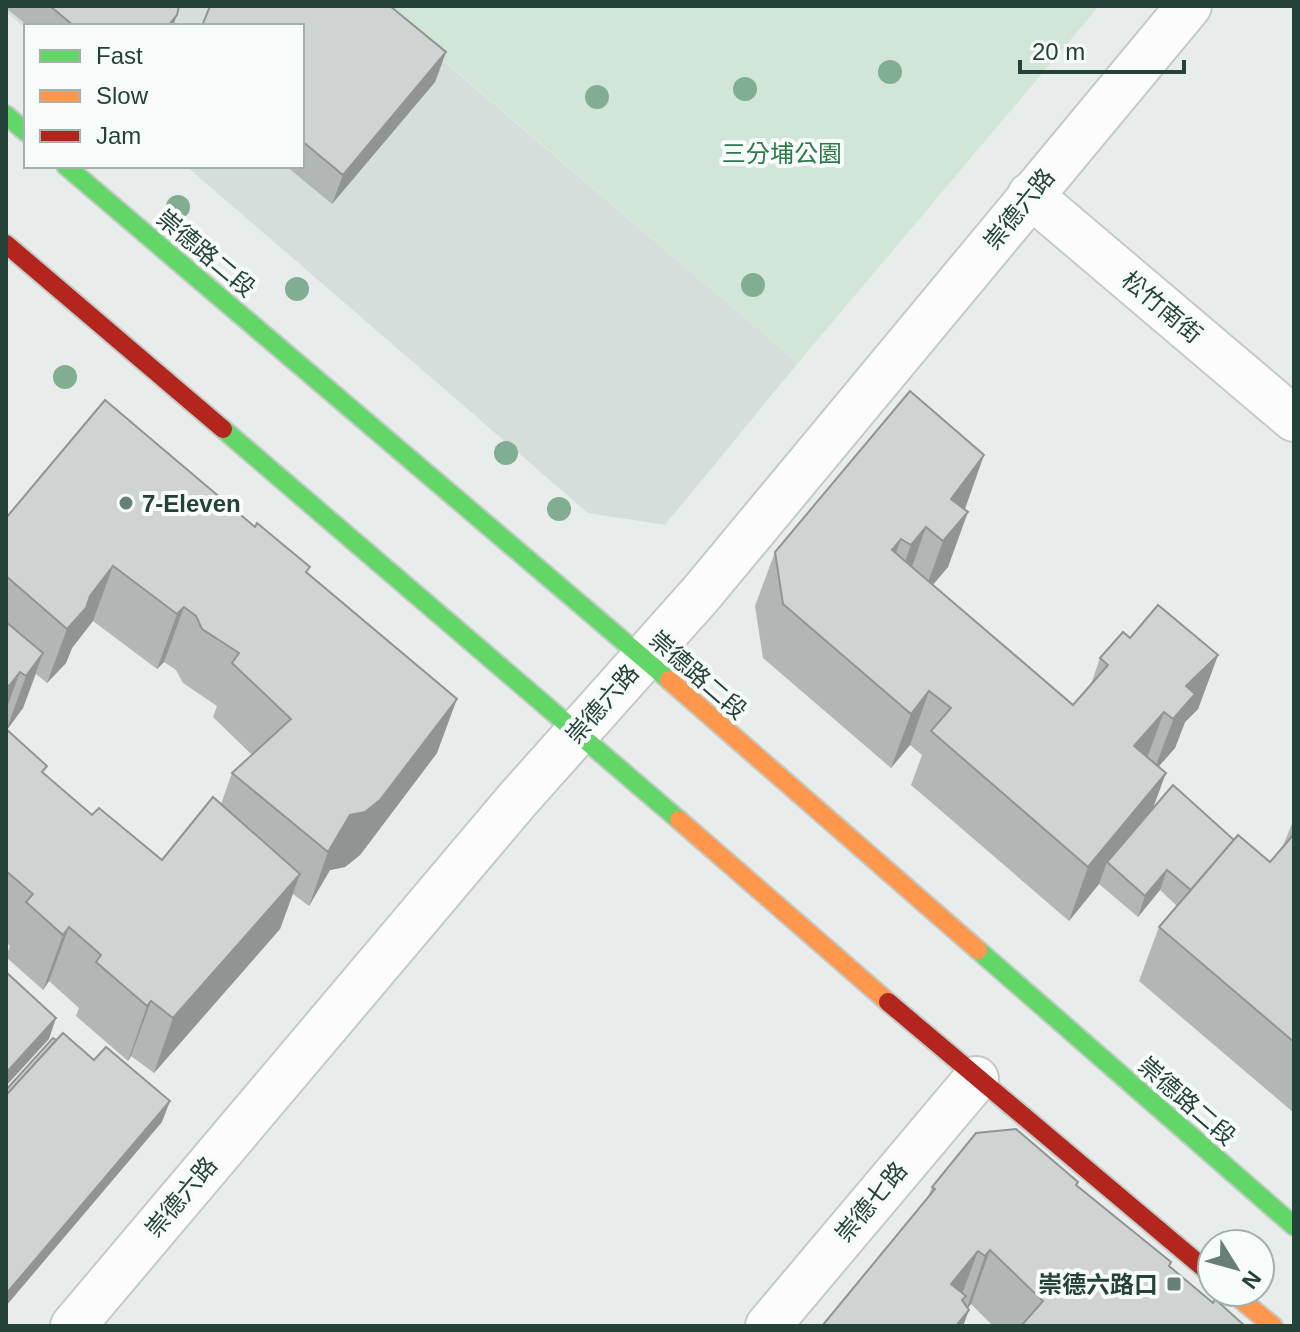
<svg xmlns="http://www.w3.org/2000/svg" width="1300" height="1332" font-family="Helvetica,'Noto Sans TC',sans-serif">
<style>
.built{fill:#d6dedb}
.green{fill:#d1e6d8}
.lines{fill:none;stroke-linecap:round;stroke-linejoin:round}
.street-casing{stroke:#c5cac8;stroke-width:48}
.fast-casing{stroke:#c3cbc8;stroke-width:22}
.slow-casing{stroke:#c3cbc8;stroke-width:22}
.jam-casing{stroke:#c3cbc8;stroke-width:22}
.street{stroke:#fcfcfc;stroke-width:44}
.fast{stroke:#63d668;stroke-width:18}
.slow{stroke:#ff974d;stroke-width:18}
.jam{stroke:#b3261e;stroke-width:18}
.tree{fill:#81ae93}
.wall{fill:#b2b6b5;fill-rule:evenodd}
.shaded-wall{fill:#919493}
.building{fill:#cfd4d2;stroke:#919493;stroke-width:2}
.poi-dot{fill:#697e78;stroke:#f7fbf9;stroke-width:3}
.labels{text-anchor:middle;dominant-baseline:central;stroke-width:8;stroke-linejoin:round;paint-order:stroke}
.park-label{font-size:24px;fill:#2d7a4b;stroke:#f7fbf9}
.street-label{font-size:24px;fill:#24423a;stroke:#f7fbf9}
.poi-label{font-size:24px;font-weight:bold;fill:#24423a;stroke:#f7fbf9;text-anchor:start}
</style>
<rect width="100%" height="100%" fill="#e8edeb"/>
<polygon class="built" points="6,6 379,6 798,363 665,525 588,513 186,166 302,166 302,26 26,29 6,12"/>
<polygon class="green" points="380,6 1099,6 798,363"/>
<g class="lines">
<g class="street-casing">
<g id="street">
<polyline points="1030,195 1294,419"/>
<polyline points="73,1326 518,799 700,595 1189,6"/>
<polyline points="768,1326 976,1079"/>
</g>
</g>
<g class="fast-casing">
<g id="fast">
<polyline points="6,115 26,132"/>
<polyline points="66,166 669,680"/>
<polyline points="223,429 679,820"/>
<polyline points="978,950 1294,1226"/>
</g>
</g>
<g class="slow-casing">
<g id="slow">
<polyline points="669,680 978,950"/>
<polyline points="679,820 888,1002"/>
<polyline points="1232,1292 1273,1326"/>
</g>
</g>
<g class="jam-casing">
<g id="jam">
<polyline points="6,244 223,429"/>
<polyline points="888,1002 1212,1275"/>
</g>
</g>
<use href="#street" class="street"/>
<use href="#fast" class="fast"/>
<use href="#slow" class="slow"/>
<use href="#jam" class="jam"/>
</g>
<g class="tree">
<circle cx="890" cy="72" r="12"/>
<circle cx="745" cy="89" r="12"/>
<circle cx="597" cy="97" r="12"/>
<circle cx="178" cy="207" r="12"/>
<circle cx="753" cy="285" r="12"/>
<circle cx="297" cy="289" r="12"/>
<circle cx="65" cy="377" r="12"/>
<circle cx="506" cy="453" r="12"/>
<circle cx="559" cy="509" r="12"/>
</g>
<g class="wall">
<polygon points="6,6 179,6 173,26 28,26 6,8"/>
<polygon points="302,26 446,52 435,82 332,204 286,166 302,166"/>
<polygon points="964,509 948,567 933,585 1073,705 1091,684 1100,658 1130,638 1218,655 1198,709 1185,722 1175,748 1158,767 1153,809 1234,840 1270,862 1282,848 1294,819 1294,1113 1139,981 1159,927 1177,906 1160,890 1138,917 1099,884 1069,921 911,785 922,755 910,745 891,768 763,658 755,606 775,552"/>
<path d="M6 518 308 574 437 753 360 855 345 867 330 870 309 906 293 894 280 929 154 1073 131 1056 128 1061 76 1016 79 1008 49 981 43 990 6 957 10 946 6 942ZM93 621 157 669 164 662 176 670 183 683 217 706 213 717 252 755 232 773 221 804 162 860 92 815 44 774 7 730 23 708 36 674 47 683 66 663 72 648Z"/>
<polygon points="1078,1182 1077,1185 1169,1266 1213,1303 1245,1326 993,1326 971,1304 967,1308 969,1310 963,1326 822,1326 928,1197 932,1187"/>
</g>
<g class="shaded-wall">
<polygon points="177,15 173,26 168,26"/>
<polygon points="446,52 435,82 332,204 343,175"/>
<polygon points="984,455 965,509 951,499"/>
<polygon points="968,512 948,567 923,596 943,541"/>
<polygon points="926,527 907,581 891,599 911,545"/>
<polygon points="901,539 881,593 892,550"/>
<polygon points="113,566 93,621 72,648 66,663 47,683 67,629 90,596"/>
<polygon points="184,607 164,662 157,669 177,614"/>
<polygon points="43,653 23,708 6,731 26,676"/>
<polygon points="1218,655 1198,709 1185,722 1175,748 1153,773 1186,686"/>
<polygon points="20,672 6,710 6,695 9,686"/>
<polygon points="929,691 910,745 891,768 911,714"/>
<polygon points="457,699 437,753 360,855 345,867 330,870 309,906 328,852 350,815"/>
<polygon points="1164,712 1144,766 1134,746"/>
<polygon points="1166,773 1146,827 1107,862 1099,884 1069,921 1088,867"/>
<polygon points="1167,870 1160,890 1138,917 1145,896"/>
<polygon points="300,874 280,929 154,1073 173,1018"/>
<polygon points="69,927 49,981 43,990 63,935"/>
<polygon points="151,1001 131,1056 128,1061 147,1006"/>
<polygon points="56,1018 49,1039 6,1086 6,1073"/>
<polygon points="170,1101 162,1122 6,1306 6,1294"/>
<polygon points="990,1250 971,1304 966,1311 985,1256"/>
<polygon points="978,1251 958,1305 951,1284"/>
<polygon points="969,1310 963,1326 956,1326"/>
</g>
<g class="building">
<polygon points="50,6 179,6 177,15 168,26 74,26"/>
<polygon points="210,6 390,6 446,52 343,175 302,141 302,26 202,26"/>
<polygon points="910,391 984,455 951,499 968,512 943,541 926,527 911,545 901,539 892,550 1073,705 1108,665 1100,658 1123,632 1130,638 1158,605 1218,655 1186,686 1195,694 1173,719 1164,712 1134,746 1166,773 1088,867 931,731 951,708 929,691 911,714 783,604 775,552"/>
<polygon points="105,400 255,527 257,523 310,567 306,572 457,699 380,800 365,812 350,815 328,852 232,773 291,719 232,663 239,653 202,629 196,616 184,607 177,614 113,566 90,596 86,608 67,629 6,576 6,518"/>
<polygon points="6,622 43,653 26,676 20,672 9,686 6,685"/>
<polygon points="6,729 47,766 42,772 92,815 99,808 162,860 213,797 300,874 173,1018 151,1001 147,1006 96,962 101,955 69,927 63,935 26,902 33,894 6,871"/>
<polygon points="1173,785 1234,840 1191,890 1167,870 1145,896 1107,862"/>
<polygon points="1294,834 1294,1042 1159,927 1238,835 1270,862"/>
<polygon points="6,972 56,1018 6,1073"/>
<polygon points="63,1033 94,1060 106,1047 170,1101 6,1294 6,1095"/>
<polygon points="53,1038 56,1040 6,1095 6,1090"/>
<polygon points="1016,1129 1078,1182 1076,1185 1171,1262 1169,1266 1213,1303 1215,1299 1245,1326 1021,1326 1043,1301 990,1250 985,1256 978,1251 951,1284 966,1296 962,1300 969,1310 956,1326 822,1326 935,1189 932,1187 976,1133"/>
</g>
<g class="poi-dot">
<circle cx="126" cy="503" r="8"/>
<rect x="1166" y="1276" width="16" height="16" rx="4"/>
</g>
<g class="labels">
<g class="park-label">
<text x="782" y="153">三分埔公園</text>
</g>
<g class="street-label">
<text transform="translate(1019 209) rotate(-51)">崇德六路</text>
<text transform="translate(206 253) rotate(40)">崇德路二段</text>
<text transform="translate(1162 307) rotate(40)">松竹南街</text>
<text transform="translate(698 675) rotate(41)">崇德路二段</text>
<text transform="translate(602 704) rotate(-49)">崇德六路</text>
<text transform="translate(1187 1101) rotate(41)">崇德路二段</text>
<text transform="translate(181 1197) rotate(-50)">崇德六路</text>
<text transform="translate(871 1202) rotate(-50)">崇德七路</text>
</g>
<g class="poi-label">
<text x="142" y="503">7-Eleven</text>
<text x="1158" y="1284" text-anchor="end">崇德六路口</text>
</g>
</g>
<rect width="1300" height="1332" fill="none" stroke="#24423a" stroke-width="16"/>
<rect x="24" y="24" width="280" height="144" fill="#f7fbf9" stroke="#a3b1ad" stroke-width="2"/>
<rect x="40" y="50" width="40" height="12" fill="#63d668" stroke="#a3b1ad" stroke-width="2"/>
<text x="96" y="64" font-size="24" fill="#24423a">Fast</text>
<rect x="40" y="90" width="40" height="12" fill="#ff974d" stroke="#a3b1ad" stroke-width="2"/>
<text x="96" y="104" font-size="24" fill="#24423a">Slow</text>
<rect x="40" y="130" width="40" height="12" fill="#b3261e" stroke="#a3b1ad" stroke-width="2"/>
<text x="96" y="144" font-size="24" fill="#24423a">Jam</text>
<g transform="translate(1236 1268) rotate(127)"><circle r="38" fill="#f7fbf9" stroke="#a3b1ad" stroke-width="2"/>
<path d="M0-6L14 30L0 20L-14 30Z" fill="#697e78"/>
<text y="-12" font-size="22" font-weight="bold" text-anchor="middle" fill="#24423a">N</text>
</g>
<path d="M1020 60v12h164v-12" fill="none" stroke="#24423a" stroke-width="4"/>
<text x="1032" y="60" font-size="24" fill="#24423a" stroke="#f7fbf9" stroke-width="6" paint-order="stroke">20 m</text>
</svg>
